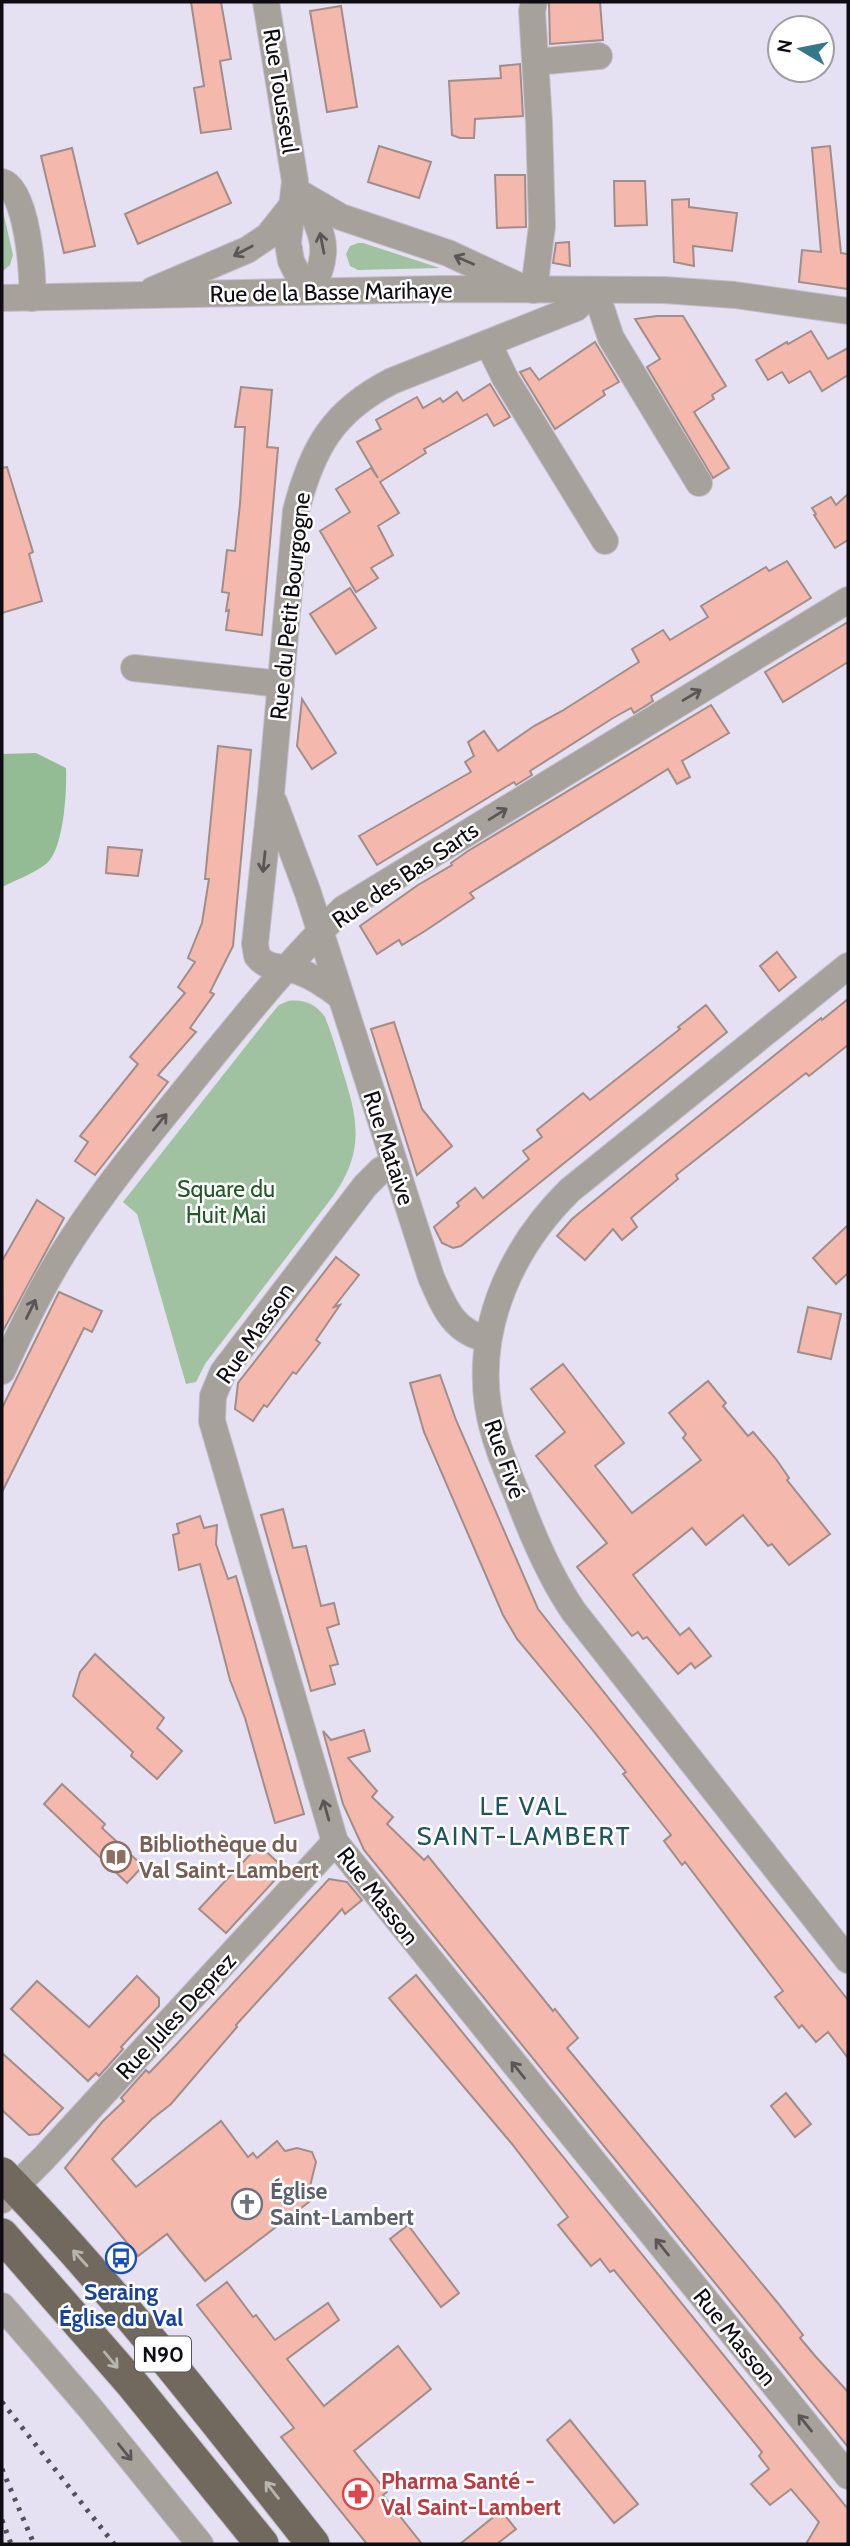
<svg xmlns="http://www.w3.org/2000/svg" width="850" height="2546" font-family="Cabin,sans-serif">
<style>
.green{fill:#a1c2a1}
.forest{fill:#94bc94}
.building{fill:#f4b8ac;stroke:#a18d89;stroke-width:2}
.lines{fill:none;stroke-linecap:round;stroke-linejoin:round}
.minor-casing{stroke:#c3bece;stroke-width:28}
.major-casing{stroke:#c3bece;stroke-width:35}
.minor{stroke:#a6a19a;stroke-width:26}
.major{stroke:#72695e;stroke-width:33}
.rail{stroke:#53505a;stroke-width:5;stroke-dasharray:3.5 7;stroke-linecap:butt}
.oneway{stroke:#5a5656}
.oneway2{stroke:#b8b4ae}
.labels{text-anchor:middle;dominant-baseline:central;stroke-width:5;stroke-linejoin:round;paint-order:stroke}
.shield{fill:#fff;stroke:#565559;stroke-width:2}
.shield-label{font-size:21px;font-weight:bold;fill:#0e0c12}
.street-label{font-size:23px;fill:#0e0c12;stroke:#fff}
.park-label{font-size:23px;fill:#205924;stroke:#fff}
.education-label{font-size:23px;font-weight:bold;fill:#785e54;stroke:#fff;text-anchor:start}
.worship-label{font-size:23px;font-weight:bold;fill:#5b616d;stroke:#fff;text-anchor:start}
.transit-label{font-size:23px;font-weight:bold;fill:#164399;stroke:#fff}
.health-label{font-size:23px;font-weight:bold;fill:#be3a42;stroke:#fff;text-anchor:start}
.quarter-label{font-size:26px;letter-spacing:2px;fill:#1f5562;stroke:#fff}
</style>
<rect width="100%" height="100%" fill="#e5e0f2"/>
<g class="green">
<polygon points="2,207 13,255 10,265 2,272"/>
<polygon points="358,243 363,243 440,268 358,270 350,266 346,254 350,246"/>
<path d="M288 1001C304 999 316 1004 325 1017 332 1034 337 1052 342 1069 358 1119 365 1150 334 1195L205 1364 196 1382 186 1384 137 1214 123 1202 268 1018 279 1005Z"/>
</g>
<path class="forest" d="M36 753 66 768C67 790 64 850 46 864 33 874 16 880 2 887V754Z"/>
<g class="building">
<polygon points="191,2 221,2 231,59 220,61 231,129 201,133 194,88 204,86"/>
<polygon points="549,2 600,2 603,40 550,44"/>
<polygon points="341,6 357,107 327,112 310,11"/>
<polygon points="520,64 523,116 475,119 474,138 460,138 452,135 449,81 501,78 500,66"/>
<polygon points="379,146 431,162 419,198 368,182"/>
<polygon points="830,146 841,253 848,254 848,289 799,282 802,250 821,252 812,148"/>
<polygon points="72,148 95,246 64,253 41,156"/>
<polygon points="217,172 231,203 138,244 125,214"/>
<polygon points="495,175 525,175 526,227 497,228"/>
<polygon points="614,181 645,181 647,225 615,226"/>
<polygon points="689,199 689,207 737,213 732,251 693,246 694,266 674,262 672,200"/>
<polygon points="569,242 570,266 553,263 556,243"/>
<polygon points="657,316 683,316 726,386 712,395 714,399 694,412 729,468 713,478 647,367 660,359 635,319"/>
<polygon points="811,331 828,359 848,348 848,375 822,391 810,371 789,383 782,372 768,380 756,360 787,342 788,344"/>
<polygon points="595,342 619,382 603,391 605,395 555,429 520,372 530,368 539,380"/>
<polygon points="490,384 510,417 494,426 487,414 424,449 426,453 380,482 399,513 378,526 393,555 371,568 378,578 356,592 320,531 350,512 336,489 371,468 378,478 357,442 381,429 376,420 417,397 423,408 440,398 443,402 457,392 463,401"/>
<polygon points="241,387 272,390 267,447 278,448 262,635 226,630 229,610 226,611 229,593 222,592 227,550 235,551 240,504 245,427 235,427"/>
<polygon points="7,467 33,552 29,554 42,601 2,613 2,468"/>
<polygon points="848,494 848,540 835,548 814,515 816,514 812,508 831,497 836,505"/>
<polygon points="787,561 811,598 651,696 653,701 634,713 631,708 613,718 530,771 532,775 516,785 514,782 377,865 359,836 471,772 465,762 474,756 468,742 484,731 498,751 534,726 562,711 639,662 632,649 663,630 670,640 708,617 701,606 766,567 769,571"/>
<polygon points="350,588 376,628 336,654 310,614"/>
<polygon points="848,622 848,662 783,702 765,672"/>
<polygon points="302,699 336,753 312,769 297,746"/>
<polygon points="711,705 729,733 682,761 690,777 677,784 668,769 470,893 474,898 425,931 402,945 399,940 377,954 360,926 418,885 452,865 451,863 468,851"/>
<polygon points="218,746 251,750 233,946 210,992 214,994 190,1028 196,1032 158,1075 168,1082 95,1175 75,1161 88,1142 80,1136 138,1064 130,1057 185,993 178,987 195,962 188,958 202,923 209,879 205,879"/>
<polygon points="108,847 142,850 138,876 106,873"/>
<polygon points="777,952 796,977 779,991 760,966"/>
<polygon points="848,999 848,1045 809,1076 806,1073 676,1175 678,1179 631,1218 637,1227 622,1240 613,1229 585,1260 557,1236 572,1219 655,1151 821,1018 822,1020"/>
<polygon points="706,1005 727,1032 461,1246 453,1248 442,1243 434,1227 459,1206 457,1203 475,1188 483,1198 529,1159 523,1151 542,1137 537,1130 583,1093 590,1100 680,1029 678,1027"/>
<polygon points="394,1022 422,1109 452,1146 417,1175 371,1029"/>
<polygon points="37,1200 64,1218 3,1331 2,1261"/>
<polygon points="848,1225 848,1273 836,1284 813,1258"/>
<polygon points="336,1257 359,1275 334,1307 340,1305 316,1340 320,1343 296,1374 293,1372 267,1407 264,1405 253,1421 235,1409 238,1383"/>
<polygon points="59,1292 102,1311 92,1332 84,1328 2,1492 2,1408"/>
<polygon points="808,1307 841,1314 831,1359 798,1352"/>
<polygon points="563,1364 624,1443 595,1466 632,1513 701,1460 683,1438 686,1434 669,1413 708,1381 726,1403 723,1406 748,1436 753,1432 776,1459 789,1478 787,1480 830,1534 789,1565 772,1544 768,1546 743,1515 706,1545 692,1528 633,1575 680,1635 689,1628 711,1656 695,1668 691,1663 678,1674 647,1637 643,1639 638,1632 632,1636 577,1567 607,1543 536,1456 565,1432 531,1389"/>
<polygon points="440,1375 456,1420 538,1609 848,2000 848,2058 828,2032 816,2042 802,2025 799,2028 775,1997 783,1991 685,1862 682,1865 664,1841 671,1835 623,1774 626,1772 591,1728 517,1639 503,1615 424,1432 410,1383"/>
<polygon points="283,1509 293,1548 306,1546 321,1606 334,1603 339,1624 327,1628 338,1664 330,1666 335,1684 311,1691 261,1515"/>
<polygon points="200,1516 204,1528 217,1525 216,1544 228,1579 236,1576 304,1814 275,1823 245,1718 230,1680 200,1564 179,1570 173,1535 179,1533 177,1524"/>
<polygon points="95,1654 164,1718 157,1728 182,1751 157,1779 131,1756 133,1752 73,1696 80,1672"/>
<polygon points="364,1730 370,1751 348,1758 377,1791 372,1797 393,1817 387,1824 424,1860 428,1856 553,2011 555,2009 578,2038 567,2048 777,2302 803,2335 800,2338 816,2357 848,2392 848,2447 364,1850 343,1804 323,1731 331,1740"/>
<polygon points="62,1784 105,1824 102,1828 143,1866 127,1883 44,1804"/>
<polygon points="259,1845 285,1869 226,1933 199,1909"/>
<polygon points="329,1879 347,1882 362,1900 345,1914 342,1909 236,2025 237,2027 171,2104 152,2119 112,2159 136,2187 221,2121 248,2157 253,2153 257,2158 277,2141 285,2151 297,2148 312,2152 316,2162 310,2186 318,2195 205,2281 167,2234 138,2256 65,2168 102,2122 124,2101 121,2098 146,2070 149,2073 175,2046"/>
<polygon points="416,1975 848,2509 848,2544 806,2544 819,2522 791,2489 770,2505 751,2484 769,2469 759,2456 762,2452 614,2270 610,2272 600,2259 591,2266 558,2225 568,2217 512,2144 389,1998"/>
<polygon points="137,1976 159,1998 159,2006 121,2047 123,2049 99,2076 96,2073 88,2081 11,2009 37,1981 89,2027"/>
<polygon points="2,2053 63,2108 39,2134 29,2135 2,2110"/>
<polygon points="786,2093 811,2124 795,2137 771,2106"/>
<polygon points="408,2225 459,2293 441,2307 390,2239"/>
<polygon points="227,2282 253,2317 256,2315 275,2340 328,2303 339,2320 287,2359 324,2406 398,2346 431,2389 354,2451 387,2492 383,2495 422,2544 367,2544 281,2437 294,2428 197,2305"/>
<polygon points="570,2420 638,2504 614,2523 547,2440"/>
<polygon points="501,2511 516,2529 497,2544 460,2544"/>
</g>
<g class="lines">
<g class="minor-casing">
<g id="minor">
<polyline points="266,2 295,181 288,243 291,261 298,275 310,291"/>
<polyline points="534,2 532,11 539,122 542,226 534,290"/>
<polyline points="536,62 599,56"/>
<path d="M2 182C27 188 34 276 32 298"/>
<polyline points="303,195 341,217 448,253 519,286"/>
<path d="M303 195C323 233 333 252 310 291"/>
<polyline points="153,290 247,250 268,236 291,207"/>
<polyline points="600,290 600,305 611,338 699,483"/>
<polyline points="2,298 443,289 664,290 735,295 848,311"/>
<polyline points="488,343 505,378 605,541"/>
<polyline points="134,668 281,684"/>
<path d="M274 802 308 893 431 1277C444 1307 454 1333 488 1339"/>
<path d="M848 966 570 1190C513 1246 476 1324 488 1406 493 1438 506 1468 518 1497 533 1537 550 1577 574 1612L848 1960"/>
<path d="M340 996C327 986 314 977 300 972 283 965 269 971 257 956L255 944 271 794 296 511C312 448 333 411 392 381L576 308 585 299 586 290"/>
<polyline points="394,1164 381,1170 365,1186 223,1372 213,1396 212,1421 335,1842 848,2476"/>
<path d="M2 1371C23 1326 44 1281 72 1239 111 1179 157 1125 202 1069 247 1014 291 959 343 909L848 600"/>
<polyline points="2,2200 44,2158 335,1842"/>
<polyline points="2,2306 90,2408 200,2544"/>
</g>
</g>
<g class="major-casing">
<g id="major">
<path d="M2 2174C115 2289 213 2418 313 2544"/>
<polyline points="2,2235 133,2385 262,2544"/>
</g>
</g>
<use href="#minor" class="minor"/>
<use href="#major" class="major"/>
<g class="rail">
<polyline points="2,2402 114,2544"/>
<polyline points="2,2469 34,2544"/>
<polyline points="2,2520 11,2544"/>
</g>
</g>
<defs><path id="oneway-shaft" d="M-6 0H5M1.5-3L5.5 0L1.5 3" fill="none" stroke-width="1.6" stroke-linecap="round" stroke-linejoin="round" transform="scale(1.75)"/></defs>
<g class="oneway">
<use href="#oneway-shaft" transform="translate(322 243) rotate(-101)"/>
<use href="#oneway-shaft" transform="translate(243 251) rotate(152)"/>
<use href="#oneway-shaft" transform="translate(464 260) rotate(-156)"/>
<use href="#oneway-shaft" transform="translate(692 695) rotate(-31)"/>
<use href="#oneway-shaft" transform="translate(498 814) rotate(-32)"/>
<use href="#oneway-shaft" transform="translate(264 862) rotate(96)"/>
<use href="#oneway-shaft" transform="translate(160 1122) rotate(-51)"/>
<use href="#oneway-shaft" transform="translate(31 1309) rotate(-64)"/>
<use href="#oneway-shaft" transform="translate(326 1810) rotate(-106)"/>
<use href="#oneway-shaft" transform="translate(518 2070) rotate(-129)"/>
<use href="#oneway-shaft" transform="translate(662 2247) rotate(-129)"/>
<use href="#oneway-shaft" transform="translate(805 2423) rotate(-129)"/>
<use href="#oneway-shaft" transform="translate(125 2452) rotate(51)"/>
</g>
<g class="oneway2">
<use href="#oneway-shaft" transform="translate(80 2258) rotate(-132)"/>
<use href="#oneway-shaft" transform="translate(111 2360) rotate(50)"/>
<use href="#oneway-shaft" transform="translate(272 2490) rotate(-128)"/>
</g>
<defs>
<g id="library-ring" transform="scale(1.575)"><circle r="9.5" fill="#fff" stroke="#8d6e63" stroke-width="1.5"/><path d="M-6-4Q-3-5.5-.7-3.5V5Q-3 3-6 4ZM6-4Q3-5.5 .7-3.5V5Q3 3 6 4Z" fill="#8d6e63"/></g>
<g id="church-ring" transform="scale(1.575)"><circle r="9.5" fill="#fff" stroke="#6b7280" stroke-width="1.5"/><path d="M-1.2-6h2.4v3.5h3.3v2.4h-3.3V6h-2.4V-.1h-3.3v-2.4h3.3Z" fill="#6b7280"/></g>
<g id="bus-ring" transform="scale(1.575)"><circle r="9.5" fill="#fff" stroke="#1a4fb4" stroke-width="1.5"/><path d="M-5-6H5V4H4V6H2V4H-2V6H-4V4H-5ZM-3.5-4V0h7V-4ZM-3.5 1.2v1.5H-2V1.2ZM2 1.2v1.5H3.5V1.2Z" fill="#1a4fb4"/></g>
<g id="pharmacy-ring" transform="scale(1.575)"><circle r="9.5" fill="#fff" stroke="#e0444e" stroke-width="1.5"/><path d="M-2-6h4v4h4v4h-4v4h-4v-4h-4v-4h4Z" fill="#e0444e"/></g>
</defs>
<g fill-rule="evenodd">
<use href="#library-ring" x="116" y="1857"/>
<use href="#church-ring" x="247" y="2204"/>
<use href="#bus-ring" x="121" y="2258"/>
<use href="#pharmacy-ring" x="358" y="2494"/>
</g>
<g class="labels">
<rect class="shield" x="135" y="2336.5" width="56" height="35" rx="5"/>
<g class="shield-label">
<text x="163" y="2354">N90</text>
</g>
<g class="street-label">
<text transform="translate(281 91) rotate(81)">Rue Tousseul</text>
<text transform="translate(331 292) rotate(-1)">Rue de la Basse Marihaye</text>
<text transform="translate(290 606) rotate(-84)">Rue du Petit Bourgogne</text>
<text transform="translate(405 875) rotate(-34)">Rue des Bas Sarts</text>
<text transform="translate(389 1148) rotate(72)">Rue Mataive</text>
<text transform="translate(255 1333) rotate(-55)">Rue Masson</text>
<text transform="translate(505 1459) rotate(71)">Rue Fivé</text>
<text transform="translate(378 1896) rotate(52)">Rue Masson</text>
<text transform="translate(176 2016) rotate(-47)">Rue Jules Deprez</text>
<text transform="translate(735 2337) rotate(51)">Rue Masson</text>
</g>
<g class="park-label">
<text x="226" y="1189">Square du<tspan x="226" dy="26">Huit Mai</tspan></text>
</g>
<g class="education-label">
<text x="139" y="1844">Bibliothèque du<tspan x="139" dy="26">Val Saint-Lambert</tspan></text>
</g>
<g class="worship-label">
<text x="270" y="2191">Église<tspan x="270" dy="26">Saint-Lambert</tspan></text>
</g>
<g class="transit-label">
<text x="121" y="2292">Seraing<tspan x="121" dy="26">Église du Val</tspan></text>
</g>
<g class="health-label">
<text x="381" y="2481">Pharma Santé -<tspan x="381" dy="26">Val Saint-Lambert</tspan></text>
</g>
<g class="quarter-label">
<text x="524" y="1806">LE VAL<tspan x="524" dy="30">SAINT-LAMBERT</tspan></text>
</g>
</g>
<rect width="850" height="2546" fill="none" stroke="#0e0c12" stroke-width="7"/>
<g transform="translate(801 49) rotate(280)"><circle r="33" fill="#ffffff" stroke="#9f9ea0" stroke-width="2"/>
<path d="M0-5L12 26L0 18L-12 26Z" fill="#367889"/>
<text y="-10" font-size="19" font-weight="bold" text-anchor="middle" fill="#0e0c12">N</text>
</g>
</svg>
